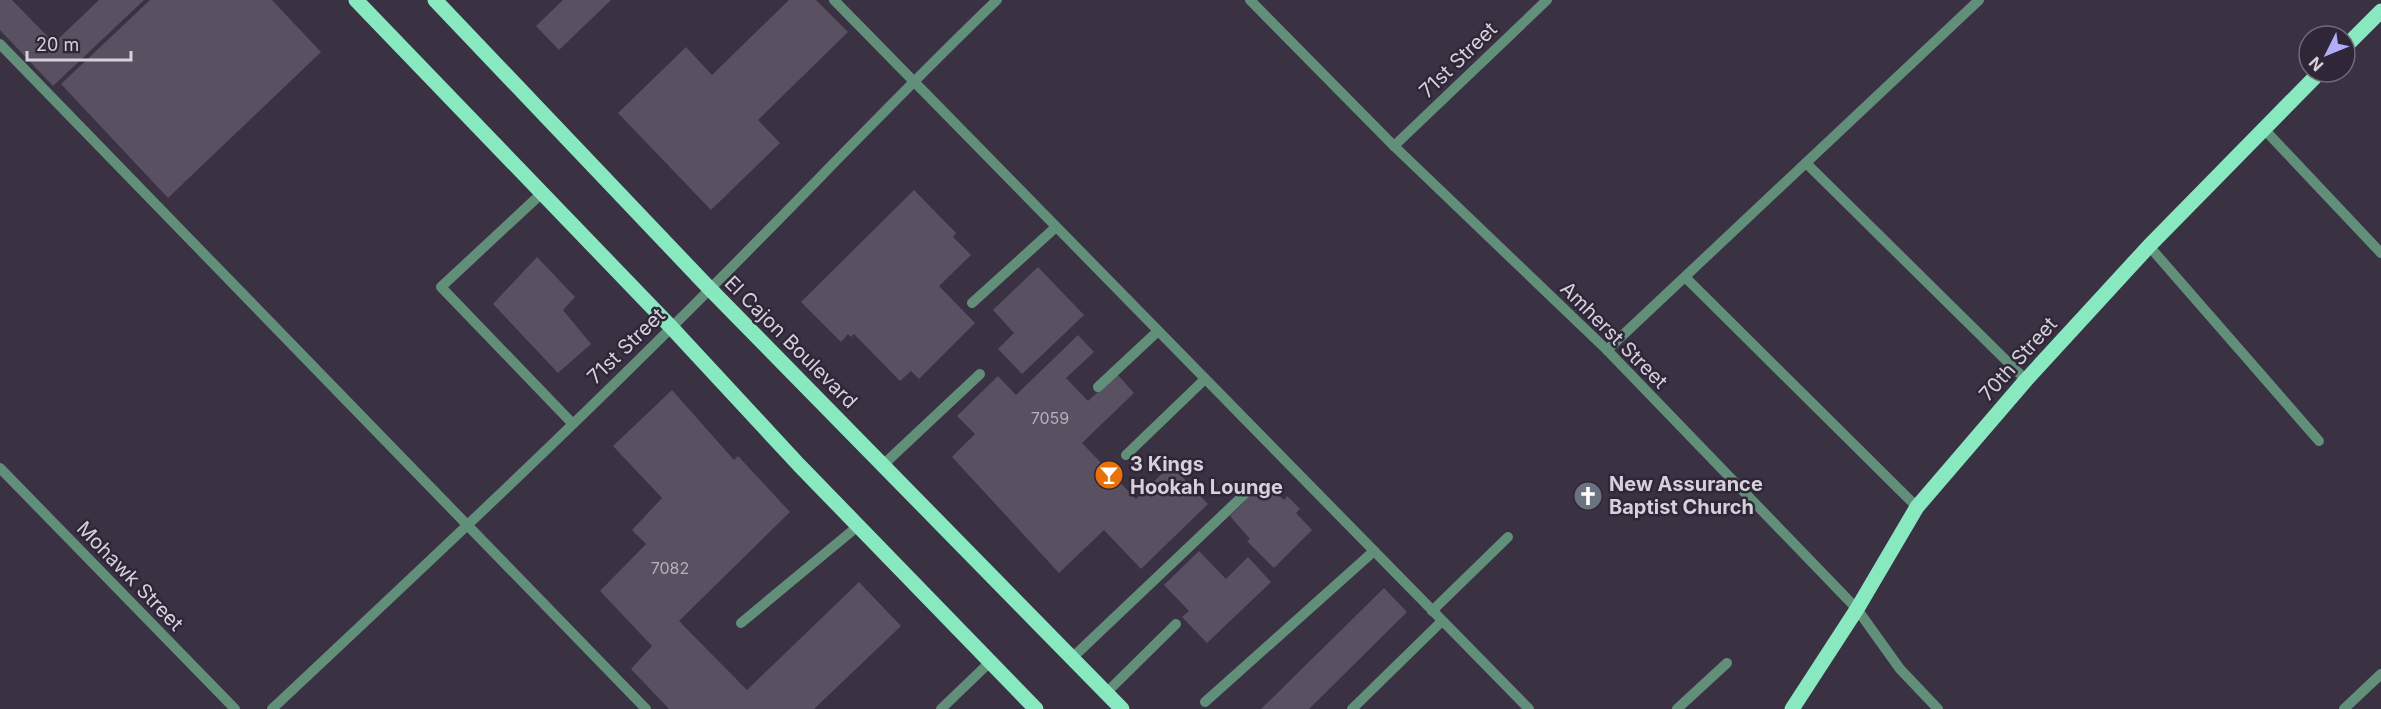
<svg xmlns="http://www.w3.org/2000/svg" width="2381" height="709" font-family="Inter,sans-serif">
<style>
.building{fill:#595062}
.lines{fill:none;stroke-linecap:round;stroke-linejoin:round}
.minor{stroke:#628f7a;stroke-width:10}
.major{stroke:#88e8bf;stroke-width:15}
.labels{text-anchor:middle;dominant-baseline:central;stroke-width:5;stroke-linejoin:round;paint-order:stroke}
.number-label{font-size:16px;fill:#b6b0bc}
.street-label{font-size:20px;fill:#d5d0da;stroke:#2f2737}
.poi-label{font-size:20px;font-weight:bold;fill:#d5d0da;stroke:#2f2737;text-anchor:start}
</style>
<rect width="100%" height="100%" fill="#3a3142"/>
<g class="building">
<polygon points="0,0 12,0 54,43 99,0 144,0 53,86 0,30"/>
<polygon points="150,0 272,0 321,52 168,198 61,84"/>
<polygon points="563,0 611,0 559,50 536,26"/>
<polygon points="789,0 816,0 848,32 758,120 780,143 711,210 618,113 686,47 712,75"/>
<polygon points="914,190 956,233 953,237 971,255 939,286 975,323 919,379 911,371 900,381 854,334 851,337 848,334 841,342 801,302"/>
<polygon points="537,257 575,297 563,310 591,344 558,373 493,304"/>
<polygon points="1038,267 1084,315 1022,374 998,349 1014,333 993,310"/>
<polygon points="1078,335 1094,352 1066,378 1088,401 1117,374 1134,393 1082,443 1136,499 1171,465 1208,504 1141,569 1104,530 1059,573 952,457 975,434 957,416 998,376 1016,395"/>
<polygon points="672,390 734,460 738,456 790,512 679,621 747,690 859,582 901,626 814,709 669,709 631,669 652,646 600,591 646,544 632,530 662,498 613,446"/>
<polygon points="1265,482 1284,500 1287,496 1300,509 1296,513 1312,530 1274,568 1247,541 1250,539 1230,516"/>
<polygon points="1199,551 1226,579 1248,557 1271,582 1207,643 1182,617 1189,611 1164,585"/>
<polygon points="1384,588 1407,612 1309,709 1261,709"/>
</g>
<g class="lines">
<g class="minor">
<polyline points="834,0 1529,709"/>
<polyline points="1250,0 1394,146 1607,350 1857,609 1900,669 1938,709"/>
<polyline points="0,44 646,709"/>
<polyline points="2263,128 2381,253"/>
<polyline points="1394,146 1547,0"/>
<polyline points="1806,163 2026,380"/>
<polyline points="542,193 441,287 572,423"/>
<polyline points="2149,246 2319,441"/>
<polyline points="1685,277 1917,507"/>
<polyline points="972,303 1056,227"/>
<polyline points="1607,350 1979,0"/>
<polyline points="1098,387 1158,331"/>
<polyline points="1126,455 1205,379"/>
<polyline points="883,465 980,374"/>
<polyline points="0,468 235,709"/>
<polyline points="1432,611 1508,537"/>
<polyline points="741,623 858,526"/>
<polyline points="1072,658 1248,491"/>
<polyline points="1106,693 1176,624"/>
<polyline points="1205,702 1374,551"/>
<path d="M272 709C419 571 567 433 710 289 806 193 899 94 997 0"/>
<polyline points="941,709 990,662"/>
<polyline points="1352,709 1442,621"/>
<polyline points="1677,709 1727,663"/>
<polyline points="2344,709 2381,674"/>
</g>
<g class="major">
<polyline points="356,0 671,327 799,465 1036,709"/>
<polyline points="435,0 710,289 1122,709"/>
<polyline points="2345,47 2381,11"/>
<polyline points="1792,709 1857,609 1917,507 2026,380 2149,246 2320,72"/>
</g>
</g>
<defs>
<g id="bar-disc" transform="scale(1.5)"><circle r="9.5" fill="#e8710a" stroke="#2f2737"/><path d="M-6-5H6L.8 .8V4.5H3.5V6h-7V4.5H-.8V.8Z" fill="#fff"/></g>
<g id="church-disc" transform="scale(1.5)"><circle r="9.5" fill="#6b7280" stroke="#2f2737"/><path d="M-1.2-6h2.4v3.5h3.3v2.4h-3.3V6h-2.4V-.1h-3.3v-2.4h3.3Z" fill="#fff"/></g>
</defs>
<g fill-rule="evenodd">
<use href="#bar-disc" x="1109" y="475"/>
<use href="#church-disc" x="1588" y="496"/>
</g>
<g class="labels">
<g class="number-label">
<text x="1050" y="418">7059</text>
<text x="670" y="568">7082</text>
</g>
<g class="street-label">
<text transform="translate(1458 60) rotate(-44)">71st Street</text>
<text transform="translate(1614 335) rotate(45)">Amherst Street</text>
<text transform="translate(791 342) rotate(45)">El Cajon Boulevard</text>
<text transform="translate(626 346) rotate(-44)">71st Street</text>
<text transform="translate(2018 359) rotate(-48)">70th Street</text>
<text transform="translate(130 576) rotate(46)">Mohawk Street</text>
</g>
<g class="poi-label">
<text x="1130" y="464">3 Kings<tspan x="1130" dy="23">Hookah Lounge</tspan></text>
<text x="1609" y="484">New Assurance<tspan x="1609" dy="23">Baptist Church</tspan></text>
</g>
</g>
<g transform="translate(2327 54) rotate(227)"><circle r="28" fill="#2f2737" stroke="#716b78" stroke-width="1.5"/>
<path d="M0-4.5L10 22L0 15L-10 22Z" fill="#b3adf9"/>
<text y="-9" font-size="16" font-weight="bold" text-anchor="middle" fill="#d5d0da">N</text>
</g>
<path d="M27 51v9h104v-9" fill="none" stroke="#d5d0da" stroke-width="3"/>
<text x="36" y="51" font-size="18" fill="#d5d0da" stroke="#2f2737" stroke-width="4.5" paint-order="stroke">20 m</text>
</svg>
